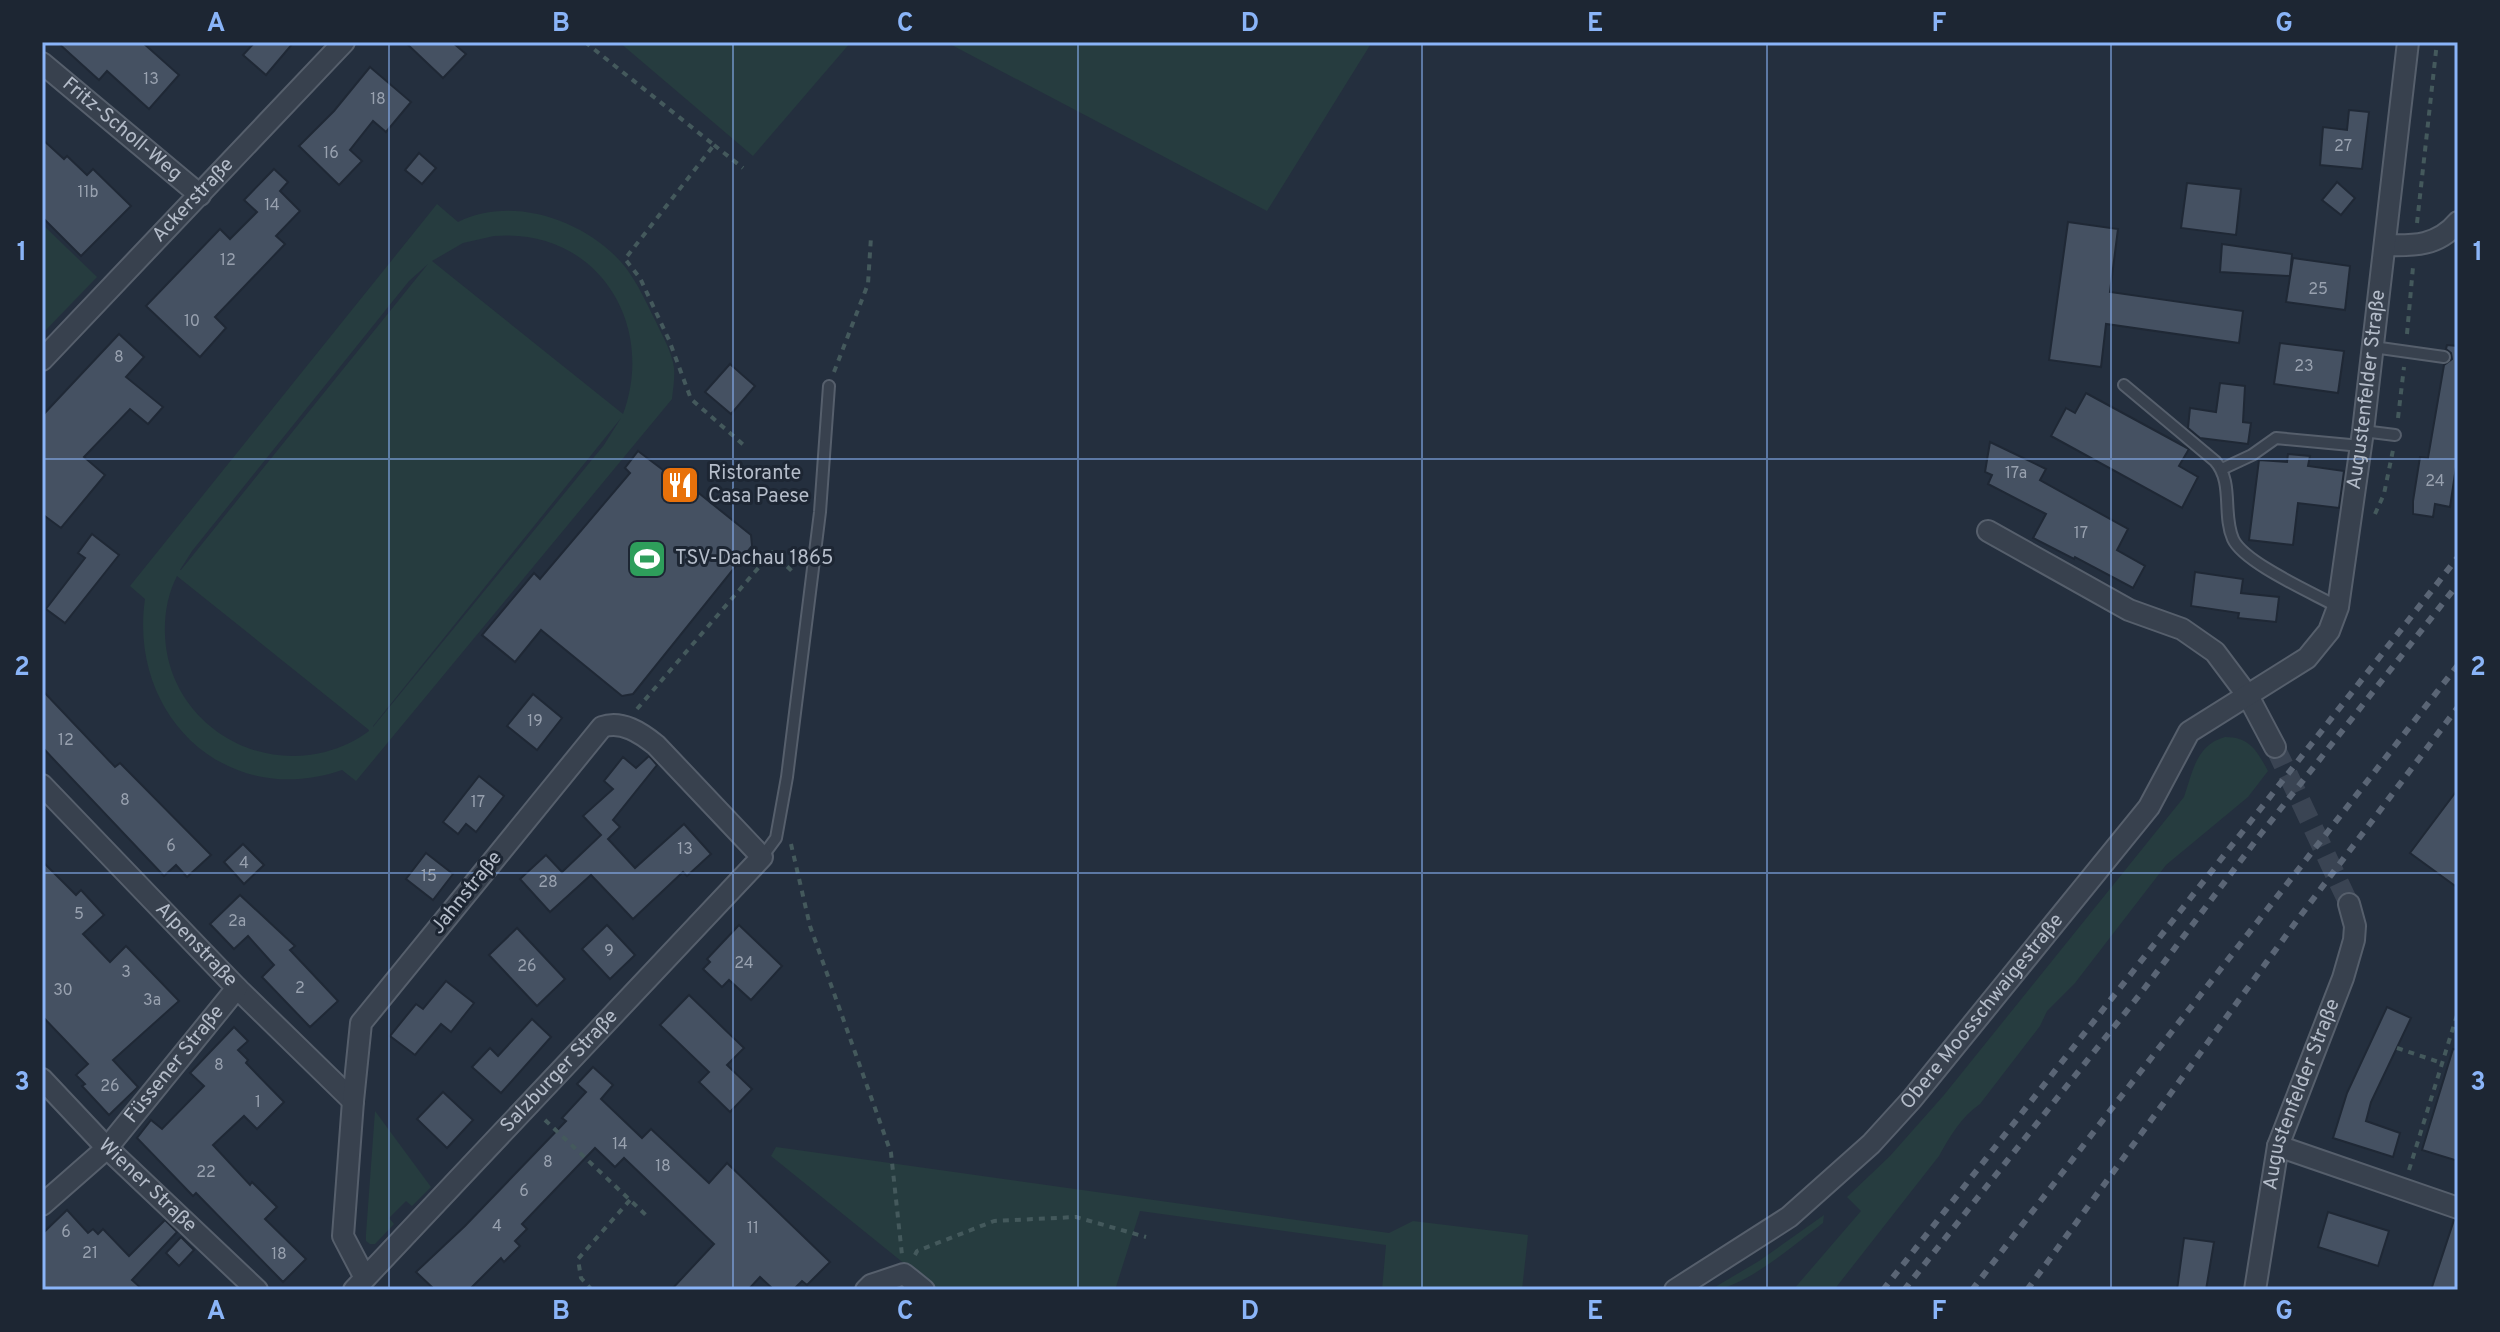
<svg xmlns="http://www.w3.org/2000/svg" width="2500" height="1332" font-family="Overpass,sans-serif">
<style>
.green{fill:#263c3f;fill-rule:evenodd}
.building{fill:#455162;stroke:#1f2835;stroke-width:2}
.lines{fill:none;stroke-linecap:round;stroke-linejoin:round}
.minor-tunnel{stroke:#3a4453;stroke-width:20;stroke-dasharray:20 10;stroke-linecap:butt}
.service-casing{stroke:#565f6c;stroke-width:14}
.minor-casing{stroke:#565f6c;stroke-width:24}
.path{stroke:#44595c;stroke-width:4;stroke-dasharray:6 6;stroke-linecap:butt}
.service{stroke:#38414e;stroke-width:10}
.minor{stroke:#38414e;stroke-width:20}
.rail{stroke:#5a6575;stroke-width:6;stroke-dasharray:8 8;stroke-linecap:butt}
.grid{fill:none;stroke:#8ab4f8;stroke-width:2;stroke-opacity:0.55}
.labels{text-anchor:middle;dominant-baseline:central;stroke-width:6;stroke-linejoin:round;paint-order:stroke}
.number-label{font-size:16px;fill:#98a1af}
.street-label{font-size:20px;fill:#b4bcc9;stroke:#1d2633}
.poi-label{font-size:20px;fill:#b4bcc9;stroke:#1d2633;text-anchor:start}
.neatline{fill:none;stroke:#8ab4f8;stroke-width:3}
.grid-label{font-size:26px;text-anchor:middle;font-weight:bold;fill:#8ab4f8}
</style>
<rect width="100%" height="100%" fill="#242f3e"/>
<g class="green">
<polygon points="619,42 851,42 753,156"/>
<polygon points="946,42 1372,42 1267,211"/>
<path d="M437 204 458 222C513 194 589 221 626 268 638 284 647 304 656 322 663 337 672 352 674 368 675 378 673 389 672 399L356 781 342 770C227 810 128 716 145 599L130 586ZM494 236C595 227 657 322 623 414L432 261 463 243ZM428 264 181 570H180L192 551 409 281ZM621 418 604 445 373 727V726ZM177 576 369 730V731C356 741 340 748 325 752 247 772 168 716 165 635 164 615 168 593 177 576Z"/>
<polygon points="42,224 97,277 42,334"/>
<path d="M2225 737C2250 737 2257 751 2268 771L2248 797 2166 865 2075 983 2047 1011 2040 1026 1980 1104C1961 1117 1950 1136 1939 1156L1834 1290H1793L1861 1211 1847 1197 1890 1156 1944 1095 2184 797C2193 771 2196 745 2225 737Z"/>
<polygon points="375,1111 431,1187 412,1206 406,1201 389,1218 394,1224 375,1244 370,1244 366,1241 366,1234"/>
<polygon points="776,1147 1389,1233 1413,1221 1528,1235 1522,1290 1382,1290 1386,1245 1140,1211 1115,1290 937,1290 771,1156"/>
<path d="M1824 1215 1823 1223C1796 1243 1743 1290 1710 1290L1759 1261Z"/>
</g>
<g class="building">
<polygon points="57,42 142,42 179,75 149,109 107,71 99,80"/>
<polygon points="255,42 294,42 266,75 243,55"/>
<polygon points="405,42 452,42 466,54 443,78"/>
<polygon points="370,67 411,102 386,132 373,121 350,150 362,161 339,185 299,146 334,111"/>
<polygon points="2349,110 2369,112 2362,169 2320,165 2323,127 2347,130"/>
<polygon points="42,139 64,159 67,156 87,175 93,169 131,206 81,256 42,217"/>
<polygon points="419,153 436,168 422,184 405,170"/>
<polygon points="274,169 288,182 280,191 300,211 276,236 285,244 215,317 226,328 200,357 146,306 220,229 230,239 257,212 244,200"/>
<polygon points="2337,182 2355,198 2341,215 2322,200"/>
<polygon points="2187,183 2241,189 2236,235 2181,228"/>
<polygon points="2068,222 2118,229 2110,292 2243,311 2239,343 2106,324 2101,367 2049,360"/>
<polygon points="2222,244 2292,254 2290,276 2220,272"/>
<polygon points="2293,258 2350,266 2345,310 2286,302"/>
<polygon points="119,334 144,357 126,377 163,407 148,424 130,409 84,457 105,475 61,528 42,514 42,416"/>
<polygon points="2280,343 2344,351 2338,393 2274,384"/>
<polygon points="2447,345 2458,346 2458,454 2450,507 2435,504 2433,517 2413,514 2413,501 2420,457 2428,458 2444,365 2452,359 2451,353 2446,349"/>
<polygon points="730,364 755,386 731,414 705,392"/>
<polygon points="2220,383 2245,386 2243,422 2251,423 2248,444 2200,438 2188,428 2190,408 2216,412"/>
<polygon points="2086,393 2189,449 2179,466 2198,477 2182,508 2051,436 2066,408 2075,413"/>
<polygon points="1990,442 2046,469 2040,480 2128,529 2117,550 2145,566 2133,588 2075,557 2074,559 2033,538 2046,514 1988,484 1992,475 1985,472"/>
<polygon points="638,451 667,473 670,470 751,535 752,546 633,694 622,696 541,630 515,662 482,635 534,573 540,579 630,473 625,468"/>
<polygon points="2288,454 2310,456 2308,466 2344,471 2339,508 2298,503 2293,545 2249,540 2259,460 2287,462"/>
<polygon points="92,534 119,555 65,623 46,609 85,558 78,553"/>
<polygon points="2195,572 2243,579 2241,593 2279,597 2276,622 2238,618 2239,613 2191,606"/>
<polygon points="42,690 115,767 120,763 211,855 187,877 176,865 164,876 42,747"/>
<polygon points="533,694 562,718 537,750 507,726"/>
<polygon points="649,756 657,765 613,820 620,827 608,839 635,868 684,824 711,854 687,876 683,872 633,919 591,875 550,912 520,879 546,855 562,872 601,835 583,816 613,789 604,781 623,757 636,768"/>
<polygon points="479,776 504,796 476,832 466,824 458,834 443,822"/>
<polygon points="2458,789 2458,888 2410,853"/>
<polygon points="243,844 264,865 244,884 224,862"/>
<polygon points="426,853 453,874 433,900 406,879"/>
<polygon points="42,861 76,895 81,890 104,915 83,934 110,962 126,946 179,1001 113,1060 138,1087 109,1115 82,1086 85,1084 76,1075 88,1064 42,1016"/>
<polygon points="240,895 295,946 290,950 338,1001 310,1027 262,977 274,965 248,936 234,949 210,924"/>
<polygon points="607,925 635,955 610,979 582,949"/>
<polygon points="739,925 782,966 751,1000 729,980 722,987 703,969 710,962 707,959"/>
<polygon points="517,928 565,979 537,1006 489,955"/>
<polygon points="446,981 474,1003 451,1032 441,1024 415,1055 390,1036 416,1004 423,1009"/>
<polygon points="689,995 744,1048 727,1065 752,1089 730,1112 699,1082 709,1072 660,1025"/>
<polygon points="2387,1007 2411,1018 2371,1102 2366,1121 2400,1133 2393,1157 2333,1138 2347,1093"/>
<polygon points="532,1019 551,1037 501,1093 472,1067 490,1048 498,1056"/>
<polygon points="234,1027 248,1041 238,1050 248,1060 246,1063 284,1102 257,1129 244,1116 213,1145 250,1185 252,1182 277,1207 265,1219 306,1259 283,1282 196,1193 193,1196 137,1138 151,1120 162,1129 204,1086 190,1073"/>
<polygon points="2453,1049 2458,1050 2458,1161 2422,1150"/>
<polygon points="593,1067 613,1085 601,1099 642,1138 651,1129 709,1183 727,1163 830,1262 807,1285 802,1281 793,1290 774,1290 760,1277 748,1290 671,1290 714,1244 624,1158 615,1167 595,1148 522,1224 527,1229 515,1241 520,1246 504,1262 501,1258 469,1290 435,1290 416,1272 465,1226 566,1121 562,1118 586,1092 577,1084"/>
<polygon points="443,1092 473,1120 447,1148 417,1119"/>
<polygon points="67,1210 88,1233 93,1229 98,1234 103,1229 129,1256 165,1220 177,1232 132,1280 143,1290 42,1290 42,1234"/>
<polygon points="2328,1212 2389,1231 2378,1266 2318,1247"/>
<polygon points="2454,1220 2458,1221 2458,1290 2431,1290"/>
<polygon points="181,1237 194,1250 179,1266 166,1253"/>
<polygon points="2184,1238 2214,1242 2206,1290 2177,1290"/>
</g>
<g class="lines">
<polyline class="minor-tunnel" points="2275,747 2349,904"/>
<g class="service-casing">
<g id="service">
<polyline points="2373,347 2444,357"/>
<path d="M2124 385 2215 461C2234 482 2222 514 2233 539 2244 563 2313 593 2338 607"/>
<polyline points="2363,431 2395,435"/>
<polyline points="2222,469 2252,455 2276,438 2361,446"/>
<polyline points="762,857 776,838 787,777 820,512 829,386"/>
</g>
</g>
<g class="minor-casing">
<g id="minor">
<path id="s1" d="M42 63 200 195"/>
<path d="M2385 245C2414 246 2438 246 2458 222"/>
<path id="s2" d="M42 360 344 42"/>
<polyline points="1988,531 2129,610 2182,629 2215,652 2248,696 2275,747"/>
<path id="s3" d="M42 785 237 988 353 1101"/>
<path id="s4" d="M42 1079 107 1148 257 1290"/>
<polyline points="2278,1146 2458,1208"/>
<path id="s5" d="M42 1205 107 1148 237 988"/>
<path id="s6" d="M354 1290 762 857 656 745C641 733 622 720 602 727L361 1023 353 1101 343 1236 365 1278"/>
<polyline points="866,1290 871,1285 904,1274 924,1290"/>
<path id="s7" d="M1675 1290 1789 1217 1871 1144 1912 1099 2149 807 2189 732 2307 658 2329 631 2338 607 2363 431 2408 42"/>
<path id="s8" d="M2255 1290 2278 1146 2343 978 2354 940 2355 926 2349 904"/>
</g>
</g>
<g class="path">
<polyline points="585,42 714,145 625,259 640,278 669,340 691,399 746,447"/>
<polyline points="714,145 743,168"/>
<polyline points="2417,223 2437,42"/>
<polyline points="2407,334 2413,267"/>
<polyline points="834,372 868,284 871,237"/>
<polyline points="2398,418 2404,367"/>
<polyline points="2375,514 2384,494 2393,450"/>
<polyline points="637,709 772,552 795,574"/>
<polyline points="791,844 810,926 891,1153 902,1255"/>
<polyline points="2397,1048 2442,1063"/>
<polyline points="545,1120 648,1217"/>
<polyline points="2409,1170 2458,1012"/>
<polyline points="915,1255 917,1251 994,1221 1076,1217 1146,1237"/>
<polyline points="592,1290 581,1278 578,1259 630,1200"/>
</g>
<use href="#service" class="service"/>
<use href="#minor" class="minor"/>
<g class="rail">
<polyline points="1883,1290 2458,557"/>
<polyline points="1904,1290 2141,993 2260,835 2458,584"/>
<polyline points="1972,1290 2116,1103 2458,665"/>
<polyline points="2027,1290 2301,915 2458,707"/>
</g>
</g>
<path class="grid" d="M389 42V1290M733 42V1290M1078 42V1290M1422 42V1290M1767 42V1290M2111 42V1290M42 459H2458M42 873H2458"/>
<defs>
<g id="restaurant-square" transform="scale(2)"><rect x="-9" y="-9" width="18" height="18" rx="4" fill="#e8710a" stroke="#1d2633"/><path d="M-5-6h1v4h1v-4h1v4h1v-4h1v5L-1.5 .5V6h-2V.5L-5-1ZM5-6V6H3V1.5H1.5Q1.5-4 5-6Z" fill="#fff"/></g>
<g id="stadium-square" transform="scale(2)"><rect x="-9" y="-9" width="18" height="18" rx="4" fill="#2e9e5b" stroke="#1d2633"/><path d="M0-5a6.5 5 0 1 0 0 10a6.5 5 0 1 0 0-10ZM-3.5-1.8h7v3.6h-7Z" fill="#fff"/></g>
</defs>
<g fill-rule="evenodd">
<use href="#restaurant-square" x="680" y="485"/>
<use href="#stadium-square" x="647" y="559"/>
</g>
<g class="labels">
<g class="number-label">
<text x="151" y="80">13</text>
<text x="378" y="100">18</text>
<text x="2343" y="147">27</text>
<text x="331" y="154">16</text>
<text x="88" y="193">11b</text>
<text x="272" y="206">14</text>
<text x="228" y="261">12</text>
<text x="2318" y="290">25</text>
<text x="192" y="322">10</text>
<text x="119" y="358">8</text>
<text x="2304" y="367">23</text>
<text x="2016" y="474">17a</text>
<text x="2435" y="482">24</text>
<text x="2081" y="534">17</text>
<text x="535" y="722">19</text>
<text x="66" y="741">12</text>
<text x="125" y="801">8</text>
<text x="478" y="803">17</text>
<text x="171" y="847">6</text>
<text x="685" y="850">13</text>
<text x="244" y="864">4</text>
<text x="429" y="877">15</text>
<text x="548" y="883">28</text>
<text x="79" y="915">5</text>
<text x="237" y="922">2a</text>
<text x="609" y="952">9</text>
<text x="744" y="964">24</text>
<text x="527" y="967">26</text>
<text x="126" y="973">3</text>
<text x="300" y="989">2</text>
<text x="63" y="991">30</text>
<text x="152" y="1001">3a</text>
<text x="219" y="1066">8</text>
<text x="110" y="1087">26</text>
<text x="258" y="1103">1</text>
<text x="620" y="1145">14</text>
<text x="548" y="1163">8</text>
<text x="663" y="1167">18</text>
<text x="206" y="1173">22</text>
<text x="524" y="1192">6</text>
<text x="497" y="1227">4</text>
<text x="753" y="1229">11</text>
<text x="66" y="1233">6</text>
<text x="90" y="1254">21</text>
<text x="279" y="1255">18</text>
</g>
<g class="street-label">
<text stroke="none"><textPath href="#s1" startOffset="104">Fritz-Scholl-Weg</textPath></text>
<text stroke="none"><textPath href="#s2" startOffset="220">Ackerstraße</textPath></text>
<text stroke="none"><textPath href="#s7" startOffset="1186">Augustenfelder Straße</textPath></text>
<text transform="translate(467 893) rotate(-51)">Jahnstraße</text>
<text stroke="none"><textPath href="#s3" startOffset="222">Alpenstraße</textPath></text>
<text stroke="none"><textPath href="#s7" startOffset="418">Obere Moosschwaigestraße</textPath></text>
<text stroke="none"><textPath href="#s5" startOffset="194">Füssener Straße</textPath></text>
<text stroke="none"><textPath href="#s6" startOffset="300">Salzburger Straße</textPath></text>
<text stroke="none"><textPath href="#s8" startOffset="202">Augustenfelder Straße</textPath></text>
<text stroke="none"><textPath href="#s4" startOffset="150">Wiener Straße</textPath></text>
</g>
<g class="poi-label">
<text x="708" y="474">Ristorante<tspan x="708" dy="23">Casa Paese</tspan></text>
<text x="675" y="559">TSV-Dachau 1865</text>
</g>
</g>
<rect width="2500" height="1332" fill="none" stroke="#1d2633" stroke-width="88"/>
<rect x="44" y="44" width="2412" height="1244" class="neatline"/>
<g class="grid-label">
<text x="216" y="31">A</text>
<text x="561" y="31">B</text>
<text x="905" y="31">C</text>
<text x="1250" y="31">D</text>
<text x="1595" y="31">E</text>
<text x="1939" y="31">F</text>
<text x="2284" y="31">G</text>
<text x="22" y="260">1</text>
<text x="2478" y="260">1</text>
<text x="22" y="675">2</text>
<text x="2478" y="675">2</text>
<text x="22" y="1090">3</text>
<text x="2478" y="1090">3</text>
<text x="216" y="1319">A</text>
<text x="561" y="1319">B</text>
<text x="905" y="1319">C</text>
<text x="1250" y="1319">D</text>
<text x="1595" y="1319">E</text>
<text x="1939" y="1319">F</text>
<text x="2284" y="1319">G</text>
</g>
</svg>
